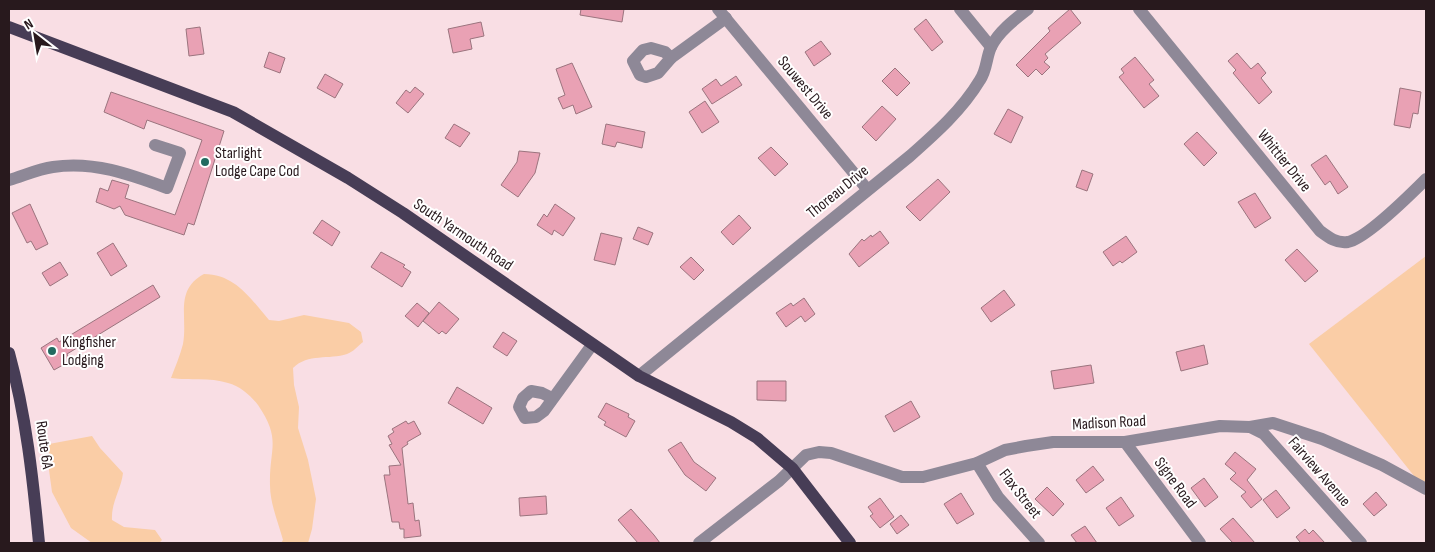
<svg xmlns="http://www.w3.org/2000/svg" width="1435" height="552" font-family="'Sofia Sans Condensed',sans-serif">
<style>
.green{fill:#facda6}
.building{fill:#e9a1b4;stroke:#9b747e}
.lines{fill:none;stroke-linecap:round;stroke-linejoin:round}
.minor{stroke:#8e8897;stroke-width:12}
.major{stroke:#473d56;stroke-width:12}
.poi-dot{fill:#226a60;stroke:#fff;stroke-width:2}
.labels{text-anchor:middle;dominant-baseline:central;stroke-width:4;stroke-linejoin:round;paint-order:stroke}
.street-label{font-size:16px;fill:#28191d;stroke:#fff}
.poi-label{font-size:16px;fill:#28191d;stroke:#fff;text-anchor:start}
</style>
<rect width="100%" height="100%" fill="#f9dee4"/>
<g class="green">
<polygon points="1426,256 1426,491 1309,344"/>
<path d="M204 274C235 274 251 299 269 320L279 321 304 315 349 323 361 332 363 342C358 346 353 352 347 354 329 360 308 353 293 368L294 385 299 407 298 428 308 460 316 499 312 529 308 543H281L283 540C278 522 270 503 270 485 269 448 282 440 258 405 250 395 240 386 228 383 209 377 190 381 171 378 175 367 180 356 183 344 188 317 174 290 204 274Z"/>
<path d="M92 436 100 448 123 473C121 490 111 502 112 520L124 527 155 530 162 540 159 543H92L71 528 52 492 49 470V444Z"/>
</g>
<g class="building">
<polygon points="581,9 624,9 622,22 580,15"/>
<polygon points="1070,9 1081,23 1045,54 1048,58 1044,62 1050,67 1042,75 1036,69 1028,77 1016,65 1050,31 1048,28"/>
<polygon points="926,19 943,42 932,51 914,29"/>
<polygon points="481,22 484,36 470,39 472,49 453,53 448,29"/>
<polygon points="200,27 204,54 189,56 186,29"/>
<polygon points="821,41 831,54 814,66 805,52"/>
<polygon points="269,52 285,58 280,73 264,67"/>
<polygon points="1237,53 1251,69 1258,63 1266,73 1261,78 1272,92 1259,104 1233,73 1236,70 1228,61"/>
<polygon points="1135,57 1154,80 1149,84 1159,96 1144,108 1119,77 1124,73 1121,69"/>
<polygon points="572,63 592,107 576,114 573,105 563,109 558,98 565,95 556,69"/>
<polygon points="895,68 910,83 897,96 882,81"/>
<polygon points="325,74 343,84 335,98 317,88"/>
<polygon points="736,76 742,85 712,104 702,89 716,79 721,86"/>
<polygon points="415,87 424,94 408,113 396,103 406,90 410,93"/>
<polygon points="1400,88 1421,92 1418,114 1413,113 1410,128 1394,125"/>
<polygon points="111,92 224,131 194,225 188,223 184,235 125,215 120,206 114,209 96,202 100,188 108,191 112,180 129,185 125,198 175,215 202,140 147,120 144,129 104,112"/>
<polygon points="705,101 719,122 702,133 689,112"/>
<polygon points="882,106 896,119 876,141 862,127"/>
<polygon points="1008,109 1023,117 1011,143 994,134"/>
<polygon points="454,124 470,133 460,147 445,138"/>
<polygon points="606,124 645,132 642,148 617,142 615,147 602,144"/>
<polygon points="1197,132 1217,153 1204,166 1184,144"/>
<polygon points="771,147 788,164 775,176 758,158"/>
<polygon points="519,151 540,153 535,173 518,197 501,185 517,162"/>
<polygon points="1326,155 1348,187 1338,194 1330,181 1325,185 1311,165"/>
<polygon points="1082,170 1093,174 1087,191 1076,187"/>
<polygon points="938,179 950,192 920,221 906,207"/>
<polygon points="1255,193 1271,218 1255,228 1238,202"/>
<polygon points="30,204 48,244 36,250 31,241 27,243 12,213"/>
<polygon points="555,204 575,218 563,236 554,230 552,235 537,225 544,214 547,217"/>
<polygon points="739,215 751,228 733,245 721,232"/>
<polygon points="322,220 340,232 332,246 313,233"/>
<polygon points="638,227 653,233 648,245 633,239"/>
<polygon points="880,231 889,243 859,267 849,254 862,239 864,241 871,235 872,237"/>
<polygon points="601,233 622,238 615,265 594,260"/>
<polygon points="1126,236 1137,252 1122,263 1120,261 1113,266 1103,252"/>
<polygon points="113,243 127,266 111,276 97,253"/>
<polygon points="1297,249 1318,271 1305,282 1285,260"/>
<polygon points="381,252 405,265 403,267 411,272 402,287 371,267"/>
<polygon points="691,257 704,270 694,280 680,267"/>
<polygon points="60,262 68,275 50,286 42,273"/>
<polygon points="153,285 160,297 67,354 70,361 54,370 41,348 57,338 59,342"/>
<polygon points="1004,290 1015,305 991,322 981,308"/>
<polygon points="804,298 815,314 805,322 801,316 786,327 776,313 791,303 793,306"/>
<polygon points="439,302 459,319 446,334 442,331 439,334 423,321"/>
<polygon points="417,303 429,313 418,327 405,316"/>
<polygon points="503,332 517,341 507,356 493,347"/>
<polygon points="1204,345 1208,364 1181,371 1176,352"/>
<polygon points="1091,365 1094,383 1054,389 1051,371"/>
<polygon points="757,381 786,381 786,401 757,400"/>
<polygon points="457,387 492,408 483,424 448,403"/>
<polygon points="911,401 920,417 894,432 885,416"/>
<polygon points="606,403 629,414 628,417 635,421 626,437 604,425 606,422 598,417"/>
<polygon points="406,421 408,424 414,421 421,434 407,442 408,444 402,448 408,504 413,503 415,521 419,520 421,536 404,538 404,529 400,529 399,522 392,522 384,475 390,475 389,466 401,465 389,445 392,444 388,436 394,432 392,429"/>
<polygon points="681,442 694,462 716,478 706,491 685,475 668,450"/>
<polygon points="1235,452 1256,469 1247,480 1262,499 1251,508 1241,496 1246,492 1230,479 1236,473 1225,464"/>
<polygon points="1093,466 1104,480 1086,493 1076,480"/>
<polygon points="1204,478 1218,497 1205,507 1191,488"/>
<polygon points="1047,487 1064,504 1053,516 1035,499"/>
<polygon points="1276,490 1290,508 1277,518 1263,500"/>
<polygon points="1376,492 1387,505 1374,516 1363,504"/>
<polygon points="961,493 974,514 957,524 944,504"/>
<polygon points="546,496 547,514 520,516 519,498"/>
<polygon points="1121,497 1134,516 1119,526 1106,508"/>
<polygon points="880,498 894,517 880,528 870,516 873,514 868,507"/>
<polygon points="631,509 654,535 660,543 638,543 618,520"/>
<polygon points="901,515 909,525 897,534 890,524"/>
<polygon points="1233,518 1255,543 1233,543 1220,529"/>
<polygon points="1085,526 1097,543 1077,543 1071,535"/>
<polygon points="1305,529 1309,534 1313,530 1325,543 1298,543 1300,542 1296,537"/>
</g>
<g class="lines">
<g class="minor">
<polyline points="718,9 867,189"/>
<polyline points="960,9 991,47"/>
<path d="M1139 9 1320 231C1328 237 1337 244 1348 242 1367 238 1411 194 1426 179"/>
<polygon points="651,48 665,52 671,58 658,73 646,77 640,75 633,61 643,50"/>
<polyline points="671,58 726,18"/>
<path d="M9 180C23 176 38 169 53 167 94 161 129 174 167 188L180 153 155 145"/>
<path d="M639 376 910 156C936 133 962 110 980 80 987 70 986 58 991 47 998 32 1015 19 1028 9"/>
<polyline points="552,398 542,393 531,391 523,398 519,407 525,418 536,417 544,411 592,345"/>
<polyline points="1250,427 1264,434 1272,443 1361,543"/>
<polyline points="1125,442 1200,543"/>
<polyline points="977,463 998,497 1039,543"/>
<polyline points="699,543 779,481 806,455 819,452 831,453 902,477 923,477 977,463 1005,450 1026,446 1053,442 1125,442 1220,426 1250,427 1273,423 1322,439 1382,465 1426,489"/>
</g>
<g class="major">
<polyline points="9,27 233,112 348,178 403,213 639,376 731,422 757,438 792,468 850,543"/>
<path d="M9 353C26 415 33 479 39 543"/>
</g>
</g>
<g class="poi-dot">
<circle cx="205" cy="162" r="5"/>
<circle cx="52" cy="351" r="5"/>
</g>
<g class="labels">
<g class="street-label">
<text transform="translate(805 88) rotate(50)">Souwest Drive</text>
<text transform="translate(1284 161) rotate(51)">Whittier Drive</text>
<text transform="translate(838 192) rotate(-39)">Thoreau Drive</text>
<text transform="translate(463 235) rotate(34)">South Yarmouth Road</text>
<text transform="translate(1109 423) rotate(-3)">Madison Road</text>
<text transform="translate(44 445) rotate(82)">Route 6A</text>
<text transform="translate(1319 472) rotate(49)">Fairview Avenue</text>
<text transform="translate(1175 483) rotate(53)">Signe Road</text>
<text transform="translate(1020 494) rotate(52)">Flax Street</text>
</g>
<g class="poi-label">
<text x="215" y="153">Starlight<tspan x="215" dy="18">Lodge Cape Cod</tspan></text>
<text x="62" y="342">Kingfisher<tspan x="62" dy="18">Lodging</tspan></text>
</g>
</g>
<rect width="1435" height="552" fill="none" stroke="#28191d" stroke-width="20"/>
<g transform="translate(35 35) rotate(329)" stroke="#ffffff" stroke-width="4" paint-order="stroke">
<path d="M0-4L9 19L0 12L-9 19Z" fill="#28191d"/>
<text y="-8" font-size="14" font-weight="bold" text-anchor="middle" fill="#28191d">N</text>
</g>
</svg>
